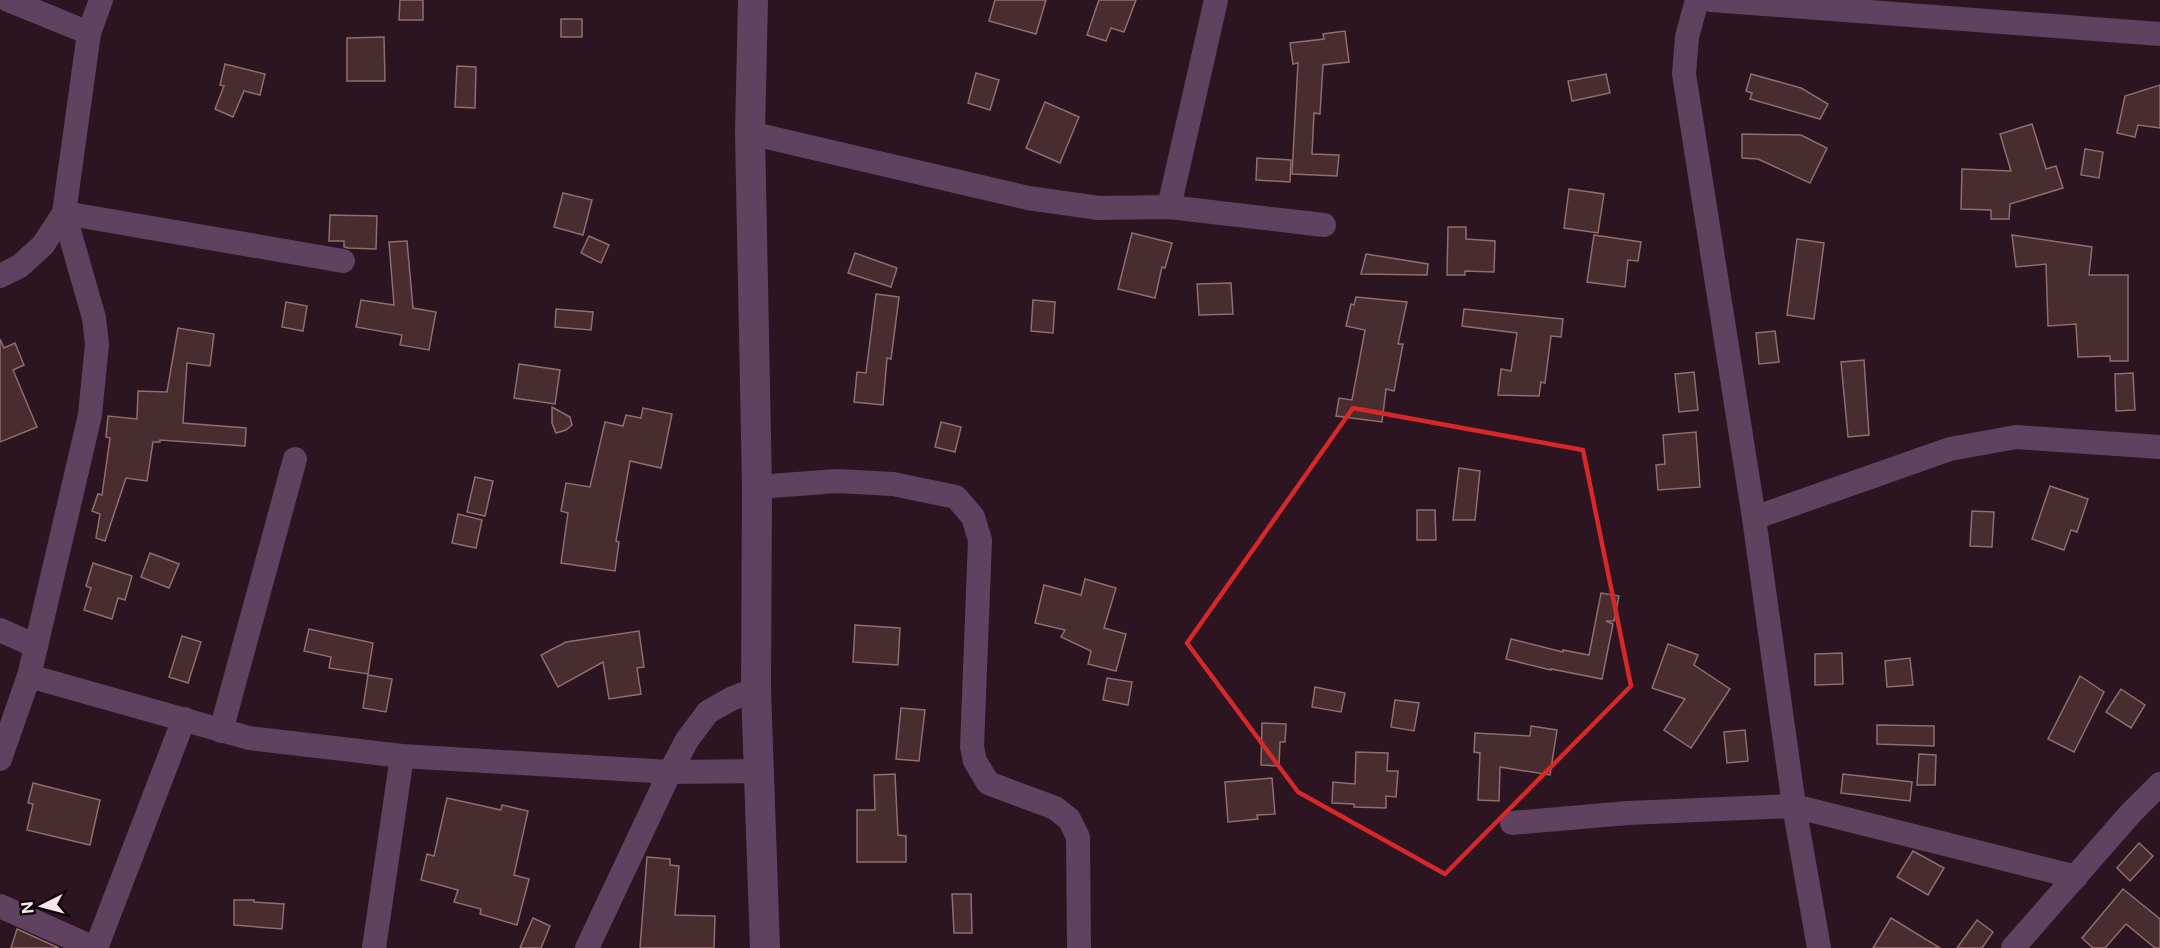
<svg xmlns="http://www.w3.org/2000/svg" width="2160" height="948" font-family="'Public Sans',sans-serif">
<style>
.building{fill:#492c2f;stroke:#8f6d6f;stroke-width:1.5}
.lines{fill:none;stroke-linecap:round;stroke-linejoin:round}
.minor{stroke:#604160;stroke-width:24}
.tertiary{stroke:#604160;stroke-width:30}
.marked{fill:none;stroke:#d62828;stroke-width:4.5;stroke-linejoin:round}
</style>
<rect width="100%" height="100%" fill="#2c1420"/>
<g class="building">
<polygon points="400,0 423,0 423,20 399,20"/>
<polygon points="995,0 1046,0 1036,34 989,21"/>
<polygon points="1099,0 1136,0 1124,32 1111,28 1106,41 1087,35"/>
<rect x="561" y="19" width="21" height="18"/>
<polygon points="1345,31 1349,62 1323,65 1320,114 1314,113 1312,154 1339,155 1337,176 1292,174 1298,63 1293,64 1290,43 1324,39 1323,34"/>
<polygon points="384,37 385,81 347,81 347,38"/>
<polygon points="225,64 265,74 260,95 244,91 233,117 215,109 224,86 220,85"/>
<polygon points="457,66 476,67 475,108 455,107"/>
<polygon points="976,73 999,80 990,110 968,103"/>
<polygon points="1606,74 1610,93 1572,101 1568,81"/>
<polygon points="1751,74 1801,88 1828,104 1820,119 1750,99 1752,93 1746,91"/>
<polygon points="2160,85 2160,128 2138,125 2135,137 2117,133 2125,96"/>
<polygon points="1045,102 1079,117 1060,163 1026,148"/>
<polygon points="2032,124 2046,169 2056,166 2063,188 2010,204 2009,219 1991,219 1991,210 1961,209 1962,169 2011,171 2000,134"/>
<polygon points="1742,134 1801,135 1827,148 1810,183 1758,159 1742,158"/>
<polygon points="2085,149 2103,152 2099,178 2081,175"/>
<polygon points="1257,158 1291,160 1290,182 1256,180"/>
<polygon points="1569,189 1604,194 1598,233 1564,228"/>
<polygon points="563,193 592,200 583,235 554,227"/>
<polygon points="330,215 377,216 376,249 348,248 344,247 344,241 329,241"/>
<polygon points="1448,227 1466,227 1466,239 1495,241 1494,272 1465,271 1465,275 1447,275"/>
<polygon points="1132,233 1172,243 1165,268 1162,267 1155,298 1118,289"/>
<polygon points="1594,235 1641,242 1638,261 1628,260 1625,287 1587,282"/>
<polygon points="2012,235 2092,247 2089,275 2128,275 2128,361 2110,361 2110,356 2078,357 2076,324 2048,326 2046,264 2016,267"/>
<polygon points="589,236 609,245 601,263 581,253"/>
<polygon points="1797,239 1824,243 1814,319 1787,315"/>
<polygon points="407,241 413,308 436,312 429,350 400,345 402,335 356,327 361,300 394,305 389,242"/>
<polygon points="855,253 897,268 891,287 848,273"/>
<polygon points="1366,254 1428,264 1427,275 1361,274"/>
<polygon points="1231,283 1233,314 1199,315 1197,284"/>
<polygon points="876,294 899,297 891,359 887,358 883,405 854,402 857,372 866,373"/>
<polygon points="1356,297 1407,302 1398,344 1403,344 1394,391 1386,389 1382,422 1336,416 1339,398 1352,400 1365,330 1346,326 1351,304 1354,305"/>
<polygon points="1033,300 1055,302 1053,333 1031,331"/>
<polygon points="286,302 307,306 303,331 282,327"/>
<polygon points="556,309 593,312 591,330 555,327"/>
<polygon points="1464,309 1563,319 1561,337 1551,336 1545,383 1541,382 1539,396 1498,395 1501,369 1511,371 1517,333 1462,326"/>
<polygon points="178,328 214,334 210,366 187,363 183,423 246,428 245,446 160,440 160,442 153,442 147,481 126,478 105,541 96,538 100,514 92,511 98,494 102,495 110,438 106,437 108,416 137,419 138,391 167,392"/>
<polygon points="1775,331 1779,362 1759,364 1756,333"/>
<polygon points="0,339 4,348 15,343 24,365 13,370 37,427 0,442"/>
<polygon points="1864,360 1869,435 1848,437 1841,362"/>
<polygon points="519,364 560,370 555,404 514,398"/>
<polygon points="1694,372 1698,410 1679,412 1675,374"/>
<polygon points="2133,373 2135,410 2116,411 2115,374"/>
<polygon points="552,407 570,417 572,425 566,430 556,433 552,423"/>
<polygon points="643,408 672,414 661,468 630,461 616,541 619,542 615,571 561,563 568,513 561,511 566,483 590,487 605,422 623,426 626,415 641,418"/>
<polygon points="941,422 961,427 955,452 935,447"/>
<polygon points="1696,432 1700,487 1658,490 1656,465 1665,464 1663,435"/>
<polygon points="1459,468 1480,471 1475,520 1453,520"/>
<polygon points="475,477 493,481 485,516 467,512"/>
<polygon points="2050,486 2088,499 2077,532 2071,530 2064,550 2032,539"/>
<polygon points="1417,510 1435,510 1436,540 1417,540"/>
<polygon points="1972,511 1994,512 1992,547 1970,546"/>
<polygon points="458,514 482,520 476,548 452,543"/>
<polygon points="150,553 179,564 169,588 141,577"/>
<polygon points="93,563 132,576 125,600 118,598 112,619 84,610 91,588 86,586"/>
<polygon points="1085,579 1116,588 1104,628 1126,634 1116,671 1088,664 1091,651 1061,637 1065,630 1035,623 1044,585 1081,595"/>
<polygon points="1601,593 1619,596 1614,621 1606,621 1613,624 1602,679 1551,669 1551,670 1506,659 1511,639 1563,652 1563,650 1589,655"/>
<polygon points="855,625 900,628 898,665 853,662"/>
<polygon points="309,629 373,643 368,674 329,668 331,657 304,651"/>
<polygon points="639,631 644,667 637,668 641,694 609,699 603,662 558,687 541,655 566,642"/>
<polygon points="182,636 201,642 188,683 169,677"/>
<polygon points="1668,644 1698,655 1694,665 1730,689 1691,748 1664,730 1685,699 1652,688"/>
<polygon points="1842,653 1843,684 1815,685 1815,654"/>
<polygon points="1910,658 1913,685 1887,687 1885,661"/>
<polygon points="368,675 392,679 386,712 363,708"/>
<polygon points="2080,676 2104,692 2074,752 2048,739"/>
<polygon points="1107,678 1132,682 1128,705 1103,700"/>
<polygon points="1315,687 1345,693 1341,712 1312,707"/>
<polygon points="2121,689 2145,705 2131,728 2106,712"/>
<polygon points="1395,700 1419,703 1414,731 1391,727"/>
<polygon points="901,708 925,710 919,761 896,759"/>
<polygon points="1262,723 1286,724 1285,742 1280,742 1279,766 1261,765"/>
<polygon points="1877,725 1934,726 1934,746 1877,744"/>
<polygon points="1531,726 1557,730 1550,775 1500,767 1499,801 1478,800 1480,753 1474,752 1475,733 1530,736"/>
<polygon points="1745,730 1748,761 1727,763 1724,732"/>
<polygon points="1356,752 1388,753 1387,771 1398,771 1396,797 1386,796 1386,808 1354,807 1354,804 1332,803 1333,782 1355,784"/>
<polygon points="1919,754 1936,755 1935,785 1917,785"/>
<polygon points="895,774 898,835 906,836 906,862 857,862 857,810 875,810 874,775"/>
<polygon points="1843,774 1912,782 1910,801 1841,793"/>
<polygon points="1272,778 1275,814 1257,815 1258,819 1228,822 1225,782"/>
<polygon points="33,783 100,800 90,845 27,830 33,804 28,803"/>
<polygon points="447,798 501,810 502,805 528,811 514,875 529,879 517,925 480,914 481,909 454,902 458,890 421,880 427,854 434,856"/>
<polygon points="2139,843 2153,856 2130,881 2117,868"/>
<polygon points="1913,851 1944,868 1928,895 1897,877"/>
<polygon points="647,857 670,859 670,865 679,866 675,915 715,916 714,948 640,948"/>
<polygon points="2123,889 2160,919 2160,948 2155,948 2126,924 2105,948 2093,948 2082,938"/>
<polygon points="952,894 971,894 972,933 954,933"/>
<polygon points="234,900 254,900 254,902 284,904 282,929 234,925"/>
<polygon points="533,918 550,926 541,948 520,948"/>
<polygon points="1891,918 1940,948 1873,948"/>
<polygon points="1977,920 1993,932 1982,948 1957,948"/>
<polygon points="17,929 59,948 11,948"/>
</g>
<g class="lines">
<g class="minor">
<polyline points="8,0 89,33"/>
<polyline points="1697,0 1687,37 1684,74 1754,518 1794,806 1819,948"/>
<polyline points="1711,0 2160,34"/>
<polyline points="750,133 1028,198 1099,208 1169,207 1324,225"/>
<polyline points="1169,207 1216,0"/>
<polyline points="0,276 20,266 43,245 64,213 89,33 101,0"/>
<polyline points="757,487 837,481 893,484 956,497 973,517 980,540 972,747 975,761 988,783 1055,808 1069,819 1078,837 1079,948"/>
<polyline points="1754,518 1950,449 2016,437 2160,447"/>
<polyline points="0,630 36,646"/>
<polyline points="29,676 249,738 402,756 670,772 759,771"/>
<polyline points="221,731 295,459"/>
<polyline points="0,759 29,676 90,415 97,344 94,318 64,213 343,261"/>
<polyline points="1512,823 1628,813 1794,806 2076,877"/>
<polyline points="0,906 94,948"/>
<polyline points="96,948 184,719"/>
<polyline points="374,948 402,756"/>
<polyline points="587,948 670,772 687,740 708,712 731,699 756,689"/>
<polyline points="2013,948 2130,814 2160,784"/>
</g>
<polyline class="tertiary" points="753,0 750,133 757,487 756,689 765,948"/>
</g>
<path class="marked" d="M1353 408 1583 450 1631 686 1445 874 1298 792 1187 643Z"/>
<g transform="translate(42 906) rotate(264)" stroke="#0e0508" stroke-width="4.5" paint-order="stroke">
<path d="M0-4.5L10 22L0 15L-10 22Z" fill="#f6e5ec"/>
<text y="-9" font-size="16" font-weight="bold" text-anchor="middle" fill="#f6e5ec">N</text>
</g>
</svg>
